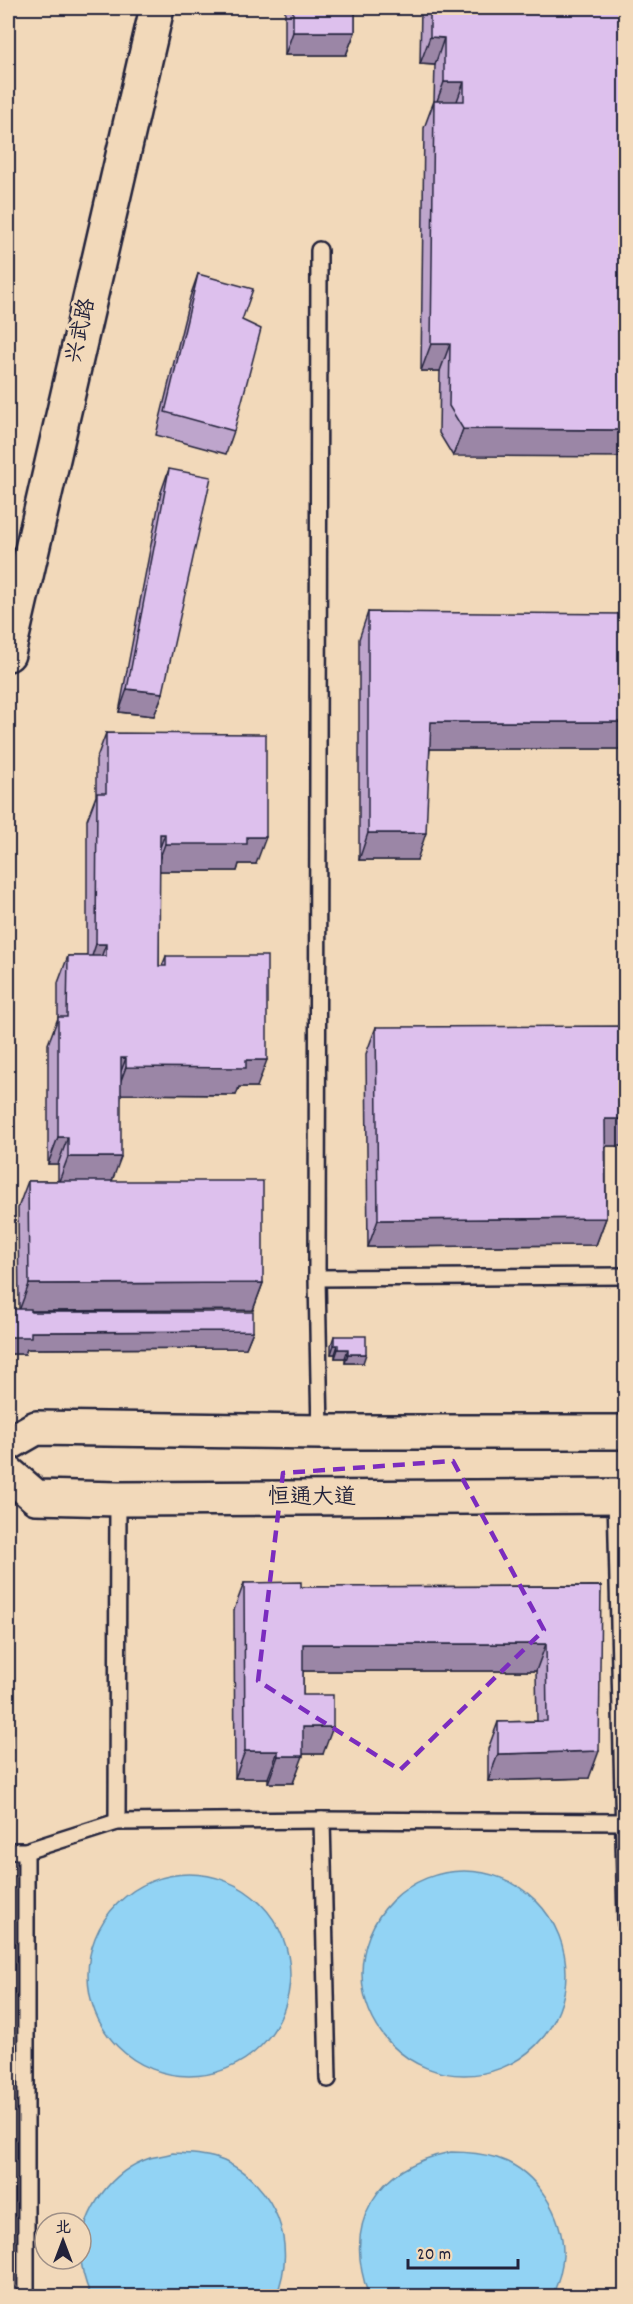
<svg xmlns="http://www.w3.org/2000/svg" width="633" height="2304" font-family="Dekko,'LXGW WenKai TC',sans-serif">
<style>
.water{fill:#92d3f4;stroke:#658caa;stroke-width:1.5}
.lines{fill:none;stroke-linecap:round;stroke-linejoin:round}
.lane-casing{stroke:#22223b;stroke-width:20}
.secondary-casing{stroke:#22223b;stroke-width:38}
.lane{stroke:#f2d9ba;stroke-width:15}
.secondary{stroke:#f2d9ba;stroke-width:33}
.wall{fill:#bea5cc;stroke:#22223b;stroke-width:1.5}
.shaded-wall{fill:#9b86a6;stroke:#22223b;stroke-width:1.5}
.building{fill:#ddc0ed;stroke:#22223b;stroke-width:1.5}
.marked{fill:none;stroke:#7b2cbf;stroke-width:4.5;stroke-dasharray:12 8;stroke-linejoin:round}
.labels{text-anchor:middle;dominant-baseline:central;stroke-width:6;stroke-linejoin:round;paint-order:stroke}
.street-label{font-size:22px;fill:#22223b;stroke:#f2d9ba}
</style>
<rect width="100%" height="100%" fill="#f2d9ba"/>
<filter id="ink" filterUnits="userSpaceOnUse"><feTurbulence type="fractalNoise" baseFrequency=".0167" numOctaves="2"/><feDisplacementMap in="SourceGraphic" scale="12" xChannelSelector="R" yChannelSelector="G"/><feConvolveMatrix kernelMatrix="1 2 1 2 8 2 1 2 1" color-interpolation-filters="sRGB"/></filter>
<g filter="url(#ink)">
<g class="water">
<circle cx="464" cy="1973" r="102"/>
<circle cx="189" cy="1975" r="101"/>
<path d="M451 2152C467 2152 481 2153 497 2158 536 2170 564 2215 563 2256 562 2270 558 2283 552 2296H369C342 2223 375 2167 451 2152Z"/>
<path d="M173 2153C190 2154 208 2154 224 2161 276 2185 298 2244 276 2296H91C85 2282 80 2267 81 2251 83 2210 111 2171 150 2158 158 2156 166 2155 173 2153Z"/>
</g>
<g class="lines">
<g class="lane-casing">
<g id="lane">
<polyline points="319,250 317,1278 320,1432"/>
<polyline points="317,1278 626,1276"/>
<polyline points="616,1496 626,1923"/>
<polyline points="322,1820 328,2079"/>
<polyline points="117,1822 118,1499"/>
<polyline points="8,1851 26,1851 117,1822 322,1820 624,1822"/>
<polyline points="26,1851 26,2296"/>
</g>
</g>
<g class="secondary-casing">
<g id="secondary">
<polyline points="8,654 157,8"/>
<polyline points="8,1444 36,1428 320,1432 626,1432"/>
<polyline points="8,1473 36,1497 118,1499 626,1496"/>
</g>
</g>
<use href="#lane" class="lane"/>
<use href="#secondary" class="secondary"/>
</g>
<g class="wall">
<polygon points="285,8 355,8 355,32 346,55 285,55"/>
<polygon points="421,8 626,8 453,456 439,433 440,371 421,371 424,128 434,101 435,65 420,64"/>
<polygon points="198,274 242,320 234,431 226,454 156,435 190,297"/>
<polygon points="169,469 163,693 154,716 119,712 161,492"/>
<polygon points="368,612 626,749 430,749 417,860 359,860 359,639"/>
<polygon points="106,733 256,864 239,864 237,871 159,871 159,966 162,966 166,956 257,1087 239,1087 236,1095 121,1094 112,1181 263,1283 253,1310 31,1312 253,1331 246,1348 27,1349 25,1354 8,1354 19,1309 18,1208 28,1181 58,1181 58,1164 48,1164 48,1044 58,1018 58,983 68,956 87,956 87,820 96,796 96,760"/>
<polygon points="376,1027 626,1146 606,1146 606,1218 596,1245 368,1247 366,1054"/>
<polygon points="334,1336 363,1363 345,1363 345,1358 335,1358 335,1354 331,1354 331,1345"/>
<polygon points="244,1583 301,1587 601,1586 589,1778 488,1781 488,1749 498,1722 537,1721 536,1671 303,1671 303,1695 323,1754 303,1754 293,1783 268,1783 268,1778 235,1778 234,1610"/>
</g>
<g class="shaded-wall">
<polygon points="293,32 355,32 346,55 285,55"/>
<polygon points="430,37 444,38 435,65 420,64"/>
<polygon points="444,82 464,82 454,109 434,109"/>
<polygon points="431,344 450,344 440,371 421,371"/>
<polygon points="463,429 626,430 626,457 453,456"/>
<polygon points="127,689 163,693 154,716 119,712"/>
<polygon points="431,722 626,722 626,749 421,749"/>
<polygon points="368,833 426,833 417,860 359,860"/>
<polygon points="160,834 165,834 155,861"/>
<polygon points="247,837 266,837 256,864 239,864 237,871 155,871 165,844"/>
<polygon points="96,944 106,944 96,971 87,971"/>
<polygon points="121,1058 126,1058 116,1085"/>
<polygon points="246,1060 267,1060 257,1087 239,1087 236,1095 116,1094 126,1067"/>
<polygon points="605,1119 626,1119 626,1146 595,1146"/>
<polygon points="58,1137 68,1137 58,1164 48,1164"/>
<polygon points="68,1157 121,1157 111,1184 58,1184"/>
<polygon points="606,1218 596,1245 368,1247 378,1220"/>
<polygon points="263,1283 253,1310 19,1311 29,1284"/>
<polygon points="253,1331 246,1348 27,1349 25,1354 8,1354 8,1337 31,1332"/>
<polygon points="334,1345 338,1345 335,1354 331,1354"/>
<polygon points="338,1349 348,1349 345,1358 335,1358"/>
<polygon points="348,1354 366,1354 363,1363 345,1363"/>
<polygon points="303,1644 546,1644 536,1671 293,1671"/>
<polygon points="303,1727 333,1727 323,1754 293,1754"/>
<polygon points="245,1751 278,1751 268,1778 235,1778"/>
<polygon points="599,1751 589,1778 488,1781 498,1754"/>
<polygon points="278,1756 303,1756 293,1783 268,1783"/>
<polygon points="12,1763 8,1776 8,1764"/>
</g>
<g class="building">
<rect x="293" y="8" width="62" height="24"/>
<polygon points="430,8 626,8 626,430 463,429 449,406 450,344 431,344 434,101 464,101 464,82 444,82 444,38 430,37"/>
<polygon points="198,274 253,289 242,320 261,329 234,431 165,412"/>
<polygon points="169,469 211,477 163,693 127,689"/>
<polygon points="368,612 626,614 626,722 431,722 426,833 368,833"/>
<polygon points="106,733 266,734 266,837 247,837 247,844 165,844 165,834 160,834 159,966 166,966 166,956 267,956 267,1060 246,1060 246,1068 126,1067 126,1058 121,1058 121,1157 68,1157 68,1137 58,1137 58,1017 67,1017 68,956 106,956 106,944 96,944 97,793 106,793"/>
<polygon points="626,1026 626,1119 605,1119 606,1218 378,1220 376,1027"/>
<polygon points="28,1181 263,1181 263,1283 29,1284"/>
<polygon points="8,1309 31,1309 31,1312 253,1312 253,1331 31,1332 31,1337 8,1337"/>
<polygon points="334,1336 366,1336 366,1354 348,1354 348,1349 338,1349 338,1345 334,1345"/>
<polygon points="301,1582 301,1587 601,1586 599,1751 498,1754 498,1722 547,1721 546,1644 303,1644 303,1695 333,1695 333,1727 303,1727 303,1756 278,1756 278,1751 245,1751 244,1583"/>
<polygon points="8,1712 13,1712 12,1763 8,1764"/>
</g>
</g>
<path class="marked" d="M453 1461 544 1630 400 1770 258 1681 283 1473Z"/>
<g class="labels">
<g class="street-label">
<text transform="translate(82 331) rotate(-77)">兴武路</text>
<text x="312" y="1498">恒通大道</text>
</g>
</g>
<rect width="633" height="2304" fill="none" stroke="#f2d9ba" stroke-width="30"/>
<rect x="15" y="15" width="603" height="2274" fill="none" stroke="#22223b" stroke-width="2" filter="url(#ink)"/>
<g transform="translate(63 2241)"><circle r="28" fill="#f2d9ba" stroke="#9f9087" stroke-width="1.5"/>
<path d="M0-4.5L10 22L0 15L-10 22Z" fill="#22223b"/>
<text y="-9" font-size="16" font-weight="bold" text-anchor="middle" fill="#22223b">北</text>
</g>
<path d="M408 2259v9h110v-9" fill="none" stroke="#22223b" stroke-width="3"/>
<text x="417" y="2259" font-size="18" fill="#22223b" stroke="#f2d9ba" stroke-width="4.5" paint-order="stroke">20 m</text>
</svg>
